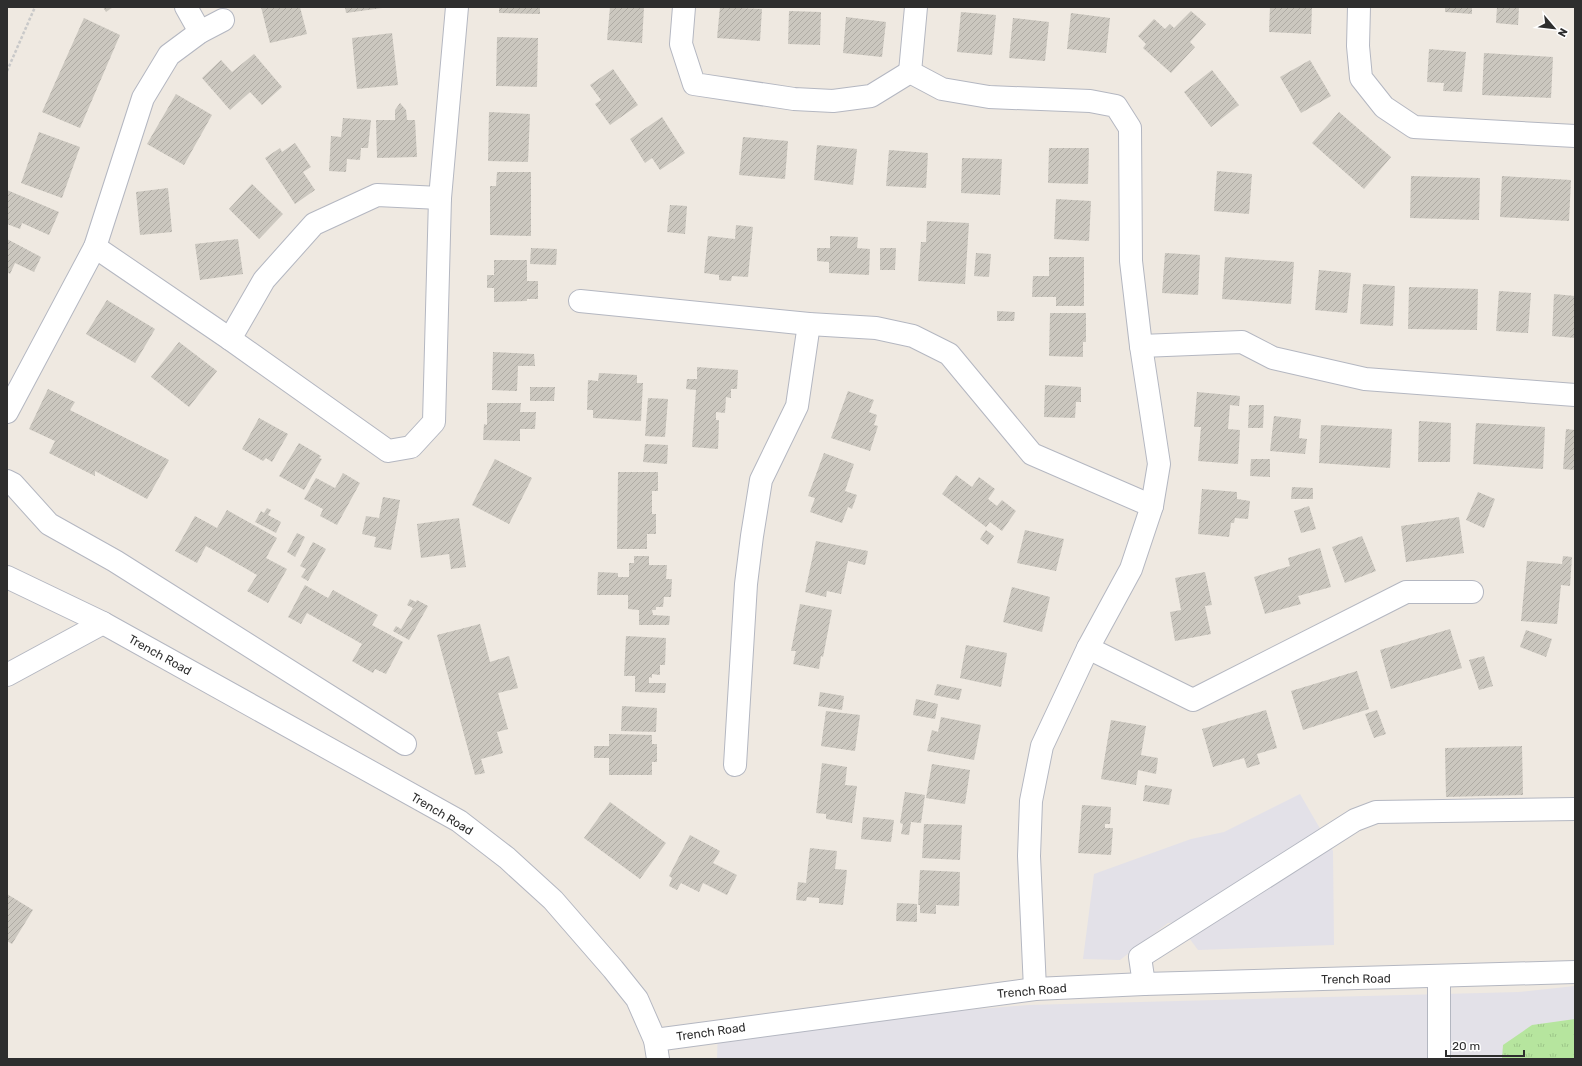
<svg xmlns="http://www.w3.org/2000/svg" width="1582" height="1066" font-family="Rubik,sans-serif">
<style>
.industrial{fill:#e3e1e8}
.grass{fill:url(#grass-tufts)}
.building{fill:url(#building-hatch)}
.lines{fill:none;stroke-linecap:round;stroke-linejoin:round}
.minor-casing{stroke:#b4b7c1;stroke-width:24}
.path{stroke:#c9c9c9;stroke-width:2.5;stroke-dasharray:3 2;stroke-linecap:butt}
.minor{stroke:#fff;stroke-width:22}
.labels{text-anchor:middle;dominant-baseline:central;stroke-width:3;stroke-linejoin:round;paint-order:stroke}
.street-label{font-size:12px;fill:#2e2e2e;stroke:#fff}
</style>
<defs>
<pattern id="grass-tufts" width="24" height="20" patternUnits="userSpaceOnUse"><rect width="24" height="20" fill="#b6e59e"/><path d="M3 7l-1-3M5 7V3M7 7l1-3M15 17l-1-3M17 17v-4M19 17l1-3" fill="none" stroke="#9dc588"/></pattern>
<pattern id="building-hatch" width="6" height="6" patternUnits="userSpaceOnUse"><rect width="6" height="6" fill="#cbc7bf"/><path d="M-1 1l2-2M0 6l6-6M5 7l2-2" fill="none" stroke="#afaba4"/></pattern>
</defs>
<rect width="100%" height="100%" fill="#efe9e1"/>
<g class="industrial">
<polygon points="1300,794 1333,851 1334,945 1198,950 1177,922 1168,923 1120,960 1083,959 1094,874 1191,839 1224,832"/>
<polygon points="1575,986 1575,1059 717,1059 718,1031 1028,1005 1519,992"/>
</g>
<polygon class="grass" points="1575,1019 1575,1059 1502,1059 1503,1045 1532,1025"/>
<g class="building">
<polygon points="103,7 113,7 106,12"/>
<polygon points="261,7 300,7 307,34 270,43"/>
<polygon points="345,7 382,7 382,8 346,13"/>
<polygon points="499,7 540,7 540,14 499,13"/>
<polygon points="610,7 644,7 642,43 607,40"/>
<polygon points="720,7 762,9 760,41 717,38"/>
<polygon points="1270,7 1312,7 1311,34 1269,32"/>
<polygon points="1445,7 1472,7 1472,14 1445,12"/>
<polygon points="1497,7 1519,7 1518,25 1496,23"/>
<polygon points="789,11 821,12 820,45 788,44"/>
<polygon points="1191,11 1206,24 1190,42 1195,47 1171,73 1143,48 1146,44 1138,36 1154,19 1165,29 1170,24 1174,28"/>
<polygon points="961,12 996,15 992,55 957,52"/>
<polygon points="1071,13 1110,18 1106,53 1067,49"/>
<polygon points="846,17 886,22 882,57 843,53"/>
<polygon points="84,18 120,35 80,128 42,112"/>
<polygon points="1013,18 1049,22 1045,61 1009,58"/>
<polygon points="392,33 398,85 357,89 352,38"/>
<polygon points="497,37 538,38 537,87 496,86"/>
<polygon points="1429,49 1466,52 1462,92 1443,91 1444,83 1427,82"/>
<polygon points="1484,53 1553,57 1551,98 1482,95"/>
<polygon points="254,54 282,87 262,105 250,92 230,110 202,78 221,60 232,72"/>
<polygon points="1310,60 1331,96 1301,113 1280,77"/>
<polygon points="613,69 638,105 610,125 595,104 601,100 590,85"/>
<polygon points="1212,70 1239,105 1211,127 1184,92"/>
<polygon points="176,94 212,115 184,165 147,144"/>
<polygon points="400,103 406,110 407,120 415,120 417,157 377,158 376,120 395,120 395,110"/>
<polygon points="489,112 530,114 528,162 488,161"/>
<polygon points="1339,112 1391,157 1364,189 1312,143"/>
<polygon points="662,117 685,153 660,170 652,158 645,163 630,139"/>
<polygon points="343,118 371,120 368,148 361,148 360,160 347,159 346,172 329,171 331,136 341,137"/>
<polygon points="39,132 80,147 62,198 21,183"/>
<polygon points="743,137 788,141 785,179 739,175"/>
<polygon points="295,143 311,167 303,172 315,190 295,204 265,158 280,148 282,152"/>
<polygon points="817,145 857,149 853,185 814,180"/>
<polygon points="1049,148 1089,148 1088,184 1048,183"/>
<polygon points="889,150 928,153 926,188 886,186"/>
<polygon points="962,158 1002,159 1000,195 961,193"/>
<polygon points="1217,171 1252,174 1249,214 1214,211"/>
<polygon points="497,172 531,172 531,236 490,235 490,186 496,186"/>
<polygon points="1411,176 1480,178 1479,220 1410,218"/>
<polygon points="1502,176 1571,180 1569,221 1500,217"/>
<polygon points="252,184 283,214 259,239 229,209"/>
<polygon points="168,188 172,232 140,235 136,192"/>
<polygon points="7,190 59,212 49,235 22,223 20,229 7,224"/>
<polygon points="1056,199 1091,201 1089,241 1054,239"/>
<polygon points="670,205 687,206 685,234 667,232"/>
<polygon points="927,221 969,223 965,284 918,281 921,242 926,242"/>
<polygon points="736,225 753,227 748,277 732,276 731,281 719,280 719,275 704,273 708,236 735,239"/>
<polygon points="830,236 858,237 857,248 870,249 869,275 829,273 829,262 817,261 817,248 830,248"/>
<polygon points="7,239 41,257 34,272 15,263 10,274 7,272"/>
<polygon points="238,239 243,274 200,280 195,244"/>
<polygon points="531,248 557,249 556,265 530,264"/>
<polygon points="880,248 896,248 895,270 880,270"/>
<polygon points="976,253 991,254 989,277 974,276"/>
<polygon points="1165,253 1200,255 1198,295 1162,293"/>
<polygon points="1049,257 1084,257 1084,306 1056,306 1056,297 1032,297 1033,276 1049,276"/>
<polygon points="1225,257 1294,262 1291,304 1222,299"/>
<polygon points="494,260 527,260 527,281 538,281 538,299 527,299 527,301 494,302 494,288 487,288 487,275 494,275"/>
<polygon points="1319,270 1351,273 1347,313 1315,310"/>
<polygon points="1363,284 1395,286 1393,326 1360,324"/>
<polygon points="1409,287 1478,289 1477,330 1408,329"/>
<polygon points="1499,291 1531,293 1528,333 1496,331"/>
<polygon points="1554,294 1575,296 1575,338 1552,336"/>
<polygon points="107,300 155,329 135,363 86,334"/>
<polygon points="997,311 1015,312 1014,321 997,321"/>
<polygon points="1050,313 1086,313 1086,342 1083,342 1083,357 1049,356"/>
<polygon points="179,342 217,371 189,407 151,377"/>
<polygon points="493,352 534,354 535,366 518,366 517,391 492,390"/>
<polygon points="697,367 738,370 737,389 731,389 731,398 726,397 725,413 716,412 716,420 719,420 718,449 692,447 696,390 686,389 687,379 697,379"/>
<polygon points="599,373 637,375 637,383 643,383 641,421 593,418 593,410 587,410 588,380 598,381"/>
<polygon points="1045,385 1081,387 1081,402 1076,402 1075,418 1044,417"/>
<polygon points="530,387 555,387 554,401 530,401"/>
<polygon points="48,389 75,402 70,410 169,460 147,499 95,471 95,476 49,453 55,441 29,429"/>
<polygon points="848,391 874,400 869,412 877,415 874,425 878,426 870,451 831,438"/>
<polygon points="1197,392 1240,396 1239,406 1230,405 1228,429 1240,430 1238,464 1198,461 1201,427 1194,427"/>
<polygon points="648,398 668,399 665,437 645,436"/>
<polygon points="487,403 521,403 520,412 536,412 535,429 520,429 520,441 483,440 484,424 487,425"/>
<polygon points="1249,405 1264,405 1263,428 1248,428"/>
<polygon points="1274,416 1301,419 1299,438 1307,439 1305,454 1270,451"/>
<polygon points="259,418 288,434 272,462 266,458 263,461 242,449"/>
<polygon points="1419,421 1451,423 1450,462 1418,462"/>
<polygon points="1476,423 1545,427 1543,469 1473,464"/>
<polygon points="1321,425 1392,429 1390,468 1319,463"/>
<polygon points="1566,429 1575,430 1575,470 1563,469"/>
<polygon points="299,443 321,456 319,458 322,459 304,490 279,476"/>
<polygon points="645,444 668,445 667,464 643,462"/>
<polygon points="824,453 854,464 845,491 857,495 852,509 848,507 842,523 810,512 815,498 808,496"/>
<polygon points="495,459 532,478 509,524 472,505"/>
<polygon points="1251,459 1270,459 1270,477 1250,476"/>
<polygon points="618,472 658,472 658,491 652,491 652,514 656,514 656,534 647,534 647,549 617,549"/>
<polygon points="343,473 360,483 337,525 320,516 323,509 304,499 316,478 335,488"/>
<polygon points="956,475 972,487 979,477 995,489 988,499 997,506 1002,500 1016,511 1002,531 990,522 986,527 942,494"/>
<polygon points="1292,487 1313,488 1313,499 1291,499"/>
<polygon points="1202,489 1237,492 1237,499 1250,501 1248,519 1235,518 1234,523 1231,523 1229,537 1198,534"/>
<polygon points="1478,492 1495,499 1484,528 1466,520"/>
<polygon points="383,497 400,500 391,550 374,547 376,537 362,534 366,516 379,518"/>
<polygon points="1309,506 1316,529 1301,533 1294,511"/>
<polygon points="267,508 271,510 268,515 281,522 276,533 255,522 261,511 264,513"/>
<polygon points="227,510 277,538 266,558 287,569 268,603 247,591 257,575 231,560 206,546 197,563 175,551 195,516 217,528"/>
<polygon points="1459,517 1464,553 1406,562 1401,526"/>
<polygon points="459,518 466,567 451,569 449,554 421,558 417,524"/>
<polygon points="986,530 994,536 988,545 980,539"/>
<polygon points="1025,530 1064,539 1056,571 1017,563"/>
<polygon points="297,533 305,537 295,557 287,552"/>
<polygon points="1362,536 1376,571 1345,583 1332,547"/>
<polygon points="816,541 868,551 865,565 848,561 841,594 827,591 826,597 805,592"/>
<polygon points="313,542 326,549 308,581 301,577 306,569 300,566"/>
<polygon points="1320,548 1331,587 1298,596 1301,604 1265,614 1254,577 1290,566 1288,558"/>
<polygon points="634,556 649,556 649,565 667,565 666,579 672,579 671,597 664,597 663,607 656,607 656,610 652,610 653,615 670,616 669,625 639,625 639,610 628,609 628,595 597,595 598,572 618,573 618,577 629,577 629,563 634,563"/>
<polygon points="1563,556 1572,557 1570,586 1561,585 1557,624 1521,621 1527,561 1562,564"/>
<polygon points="1205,572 1212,605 1205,606 1211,634 1175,641 1170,612 1181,610 1175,578"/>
<polygon points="305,585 328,598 333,590 378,615 372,625 403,642 386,674 375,669 373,673 352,661 362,644 307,613 301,624 288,617"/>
<polygon points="1012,587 1050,597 1042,632 1003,622"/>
<polygon points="410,599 416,602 417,600 428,606 409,640 393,631 396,626 401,629 413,608 407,605"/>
<polygon points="800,604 832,610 823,657 821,656 819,669 793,664 796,651 791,651"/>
<polygon points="480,624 490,662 509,656 518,688 498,693 508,729 497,732 503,753 481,759 485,773 475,775 437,635"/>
<polygon points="1450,629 1462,668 1391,689 1380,650"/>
<polygon points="1526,630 1552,639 1546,657 1520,647"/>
<polygon points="626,636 666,638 665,665 660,665 660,675 652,674 652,678 649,677 649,683 666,683 665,693 635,692 635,676 624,676"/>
<polygon points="966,645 1007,653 1001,687 960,678"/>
<polygon points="1484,656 1493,686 1479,690 1469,660"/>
<polygon points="1357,671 1369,709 1303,730 1291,691"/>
<polygon points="937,684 962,689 959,700 934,695"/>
<polygon points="820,692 844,696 842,710 818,706"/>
<polygon points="916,699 938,704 935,719 913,715"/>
<polygon points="622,706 657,708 656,732 621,731"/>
<polygon points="1266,710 1277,748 1257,754 1260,764 1247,768 1244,758 1213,767 1202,729"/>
<polygon points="1377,710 1386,734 1374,738 1365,714"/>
<polygon points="826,711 860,715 855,751 821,746"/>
<polygon points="941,717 981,725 974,760 927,751 932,730 938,732"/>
<polygon points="1111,720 1146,726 1141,755 1158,758 1156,774 1138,770 1136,785 1101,779"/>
<polygon points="609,734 652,735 652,744 657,744 657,762 652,762 652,775 609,775 609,758 594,758 594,746 609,746"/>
<polygon points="1522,746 1523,795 1446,797 1445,748"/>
<polygon points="822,763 847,767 845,785 857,786 852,823 826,819 826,814 816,813"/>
<polygon points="932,764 970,770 965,804 926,798"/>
<polygon points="1145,785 1172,789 1169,805 1143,801"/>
<polygon points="905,792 925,795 921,823 911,822 909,835 901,834 903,824 900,823"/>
<polygon points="610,802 666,843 640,879 584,838"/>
<polygon points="1082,805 1111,807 1110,824 1105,824 1105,828 1113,828 1111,855 1078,853"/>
<polygon points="863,817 894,820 891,842 861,839"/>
<polygon points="924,824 962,825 960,860 922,858"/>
<polygon points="690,835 720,851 713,863 737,875 727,895 703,883 699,892 681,883 677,890 669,886 672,878 669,876"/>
<polygon points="810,848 837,851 835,869 847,870 843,905 819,903 819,898 807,897 806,901 796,900 798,882 806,883"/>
<polygon points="920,870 960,872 959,906 936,905 936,914 920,913 920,905 918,905"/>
<polygon points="7,894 33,910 12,944 7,941"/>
<polygon points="897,903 917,904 917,922 896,921"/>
</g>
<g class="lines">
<g class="minor-casing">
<g id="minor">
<polyline points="186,7 200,32"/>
<polyline points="684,7 681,44 694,84 794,99 833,101 871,96 910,72"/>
<polyline points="916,7 910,72 942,89 989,97 1090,101 1116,106 1130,128 1131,261 1141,346 1159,464 1152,506 1131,569 1088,648 1042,746 1031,801 1029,856 1035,989"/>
<polyline points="1359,7 1358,46 1361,78 1384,107 1414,127 1575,136"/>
<polyline points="95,247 230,339 388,451 411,447 434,422 440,198 457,7"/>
<polyline points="580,301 809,324 876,328 913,336 949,354 1032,454 1152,506"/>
<polyline points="230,339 264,280 314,224 377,195 440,198"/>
<polyline points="1141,346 1242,342 1273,358 1365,379 1575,395"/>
<polyline points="7,412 95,247 143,98 169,55 200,32 223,20"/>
<polyline points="7,481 13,484 49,524 115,561 405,744"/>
<polyline points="7,577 103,623 459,821 507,858 553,900 613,969 637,999 655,1040 658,1059"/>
<polyline points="1088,648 1193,700 1406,592 1472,592"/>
<polyline points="7,675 103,623"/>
<polyline points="735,765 746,584 752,536 761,480 797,406 809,324"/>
<polyline points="1144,984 1140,957 1355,820 1376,812 1575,809"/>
<polyline points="655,1040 1035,989 1144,984 1575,972"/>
<polyline points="1439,1059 1439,976"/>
</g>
</g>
<polyline class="path" points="7,71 35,7"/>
<use href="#minor" class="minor"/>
</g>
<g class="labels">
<g class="street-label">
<text transform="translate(160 655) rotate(29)">Trench Road</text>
<text transform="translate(442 814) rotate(31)">Trench Road</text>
<text transform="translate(1356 979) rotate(-1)">Trench Road</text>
<text transform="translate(1032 991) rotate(-5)">Trench Road</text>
<text transform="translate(711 1032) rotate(-8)">Trench Road</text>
</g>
</g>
<rect width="1582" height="1066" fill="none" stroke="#2e2e2e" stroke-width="16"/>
<g transform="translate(1554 28) rotate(118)" stroke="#ffffff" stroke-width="3" paint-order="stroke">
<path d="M0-3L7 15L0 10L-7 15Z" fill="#2e2e2e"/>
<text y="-6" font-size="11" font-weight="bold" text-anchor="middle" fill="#2e2e2e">N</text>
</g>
<path d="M1446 1050v6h78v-6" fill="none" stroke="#2e2e2e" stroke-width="2"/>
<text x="1452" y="1050" font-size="12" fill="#2e2e2e" stroke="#ffffff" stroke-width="3" paint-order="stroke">20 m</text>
</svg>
